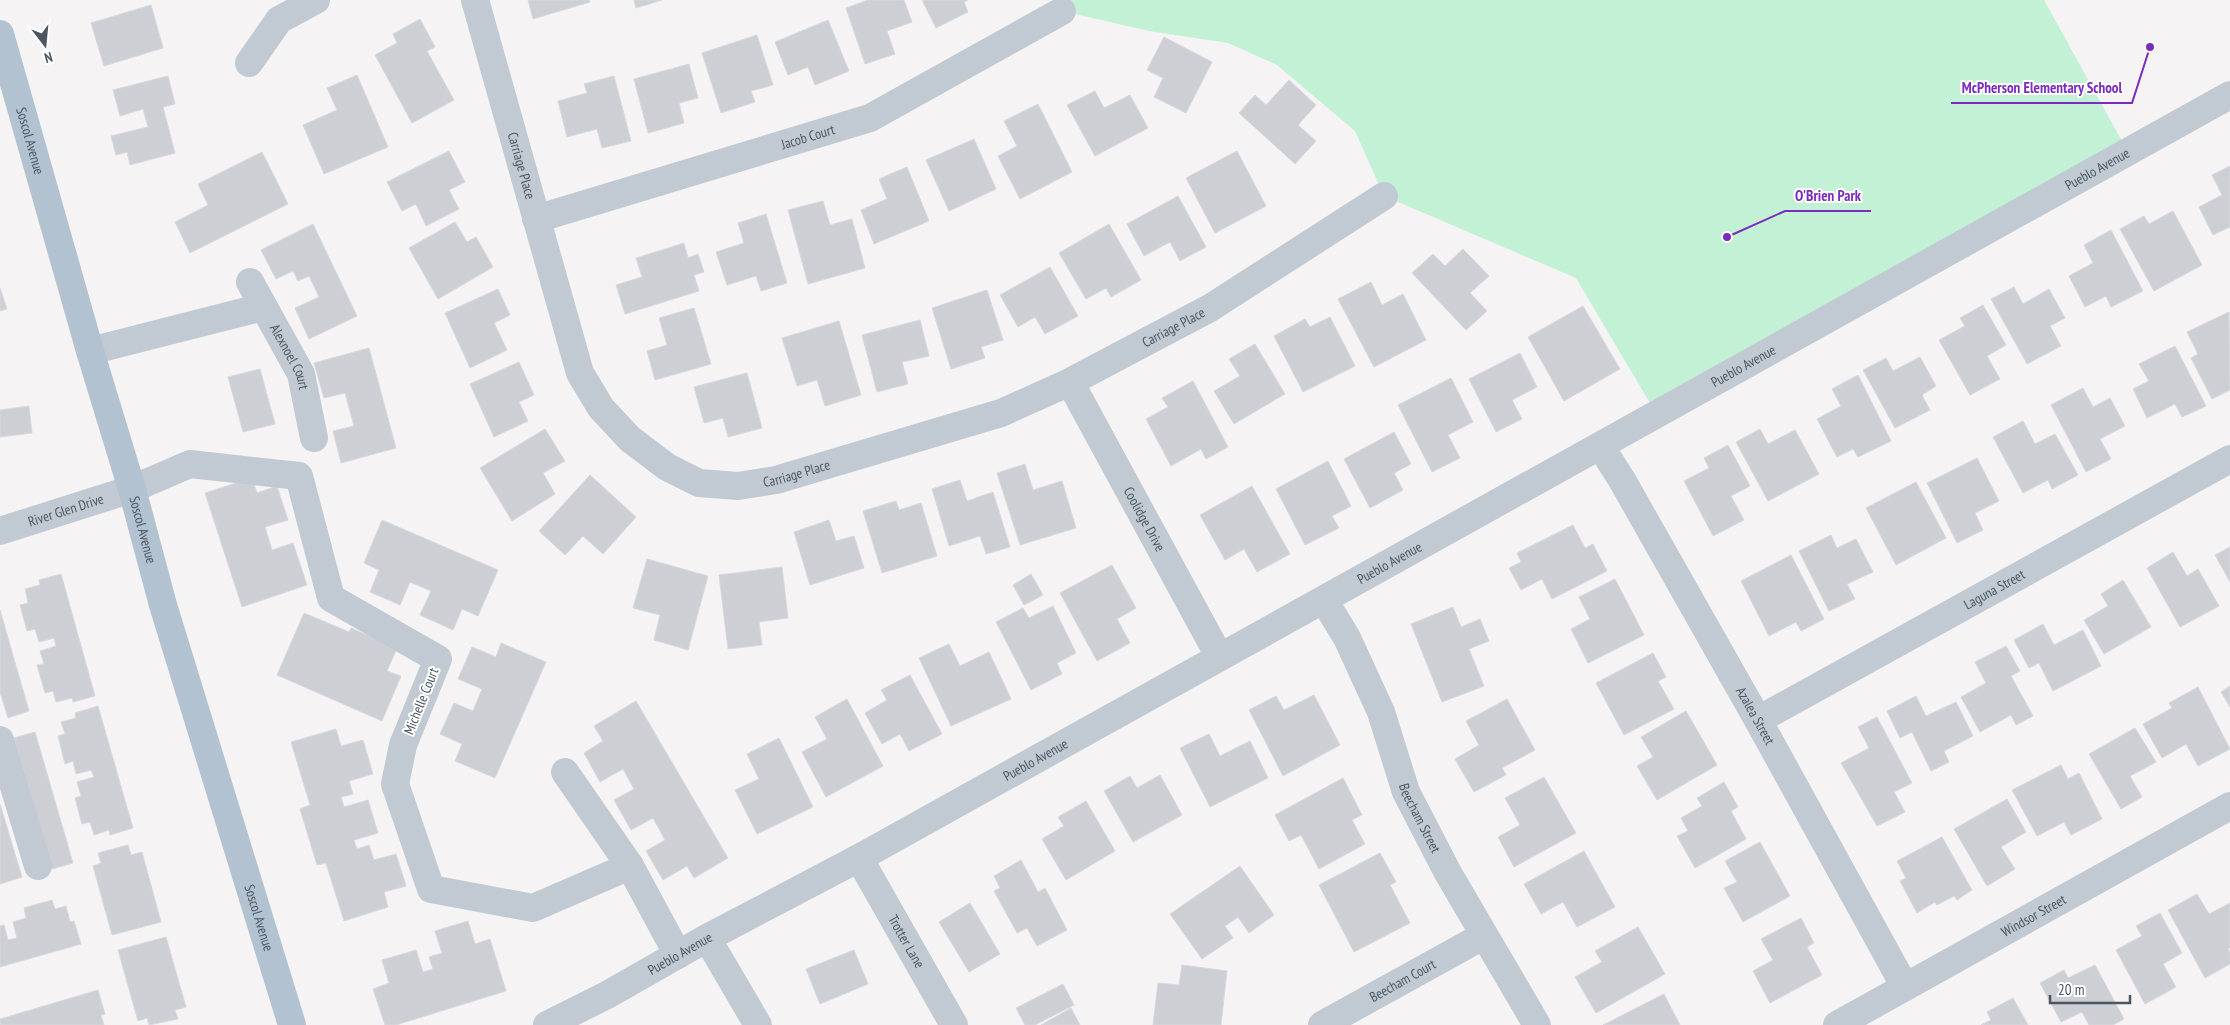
<svg xmlns="http://www.w3.org/2000/svg" width="2230" height="1025" font-family="'PT Sans Narrow',sans-serif">
<style>
.green{fill:#c3f1d5}
.building{fill:#cdcfd5;stroke:#d7d9de}
.lines{fill:none;stroke-linecap:round;stroke-linejoin:round}
.minor{stroke:#c1cad2;stroke-width:28}
.major{stroke:#b3c2d1;stroke-width:28}
.labels{text-anchor:middle;dominant-baseline:central;stroke-width:4;stroke-linejoin:round;paint-order:stroke}
.street-label{font-size:14px;fill:#4a5661;stroke:#fff}
.leader{fill:none;stroke:#7b2cbf;stroke-width:2}
.callout-dot{fill:#7b2cbf;stroke:#fff;stroke-width:2}
.callout-label{font-size:15px;text-anchor:middle;font-weight:bold;fill:#7b2cbf;stroke:#fff;stroke-width:4;stroke-linejoin:round;paint-order:stroke}
</style>
<rect width="100%" height="100%" fill="#f5f3f3"/>
<polygon class="green" points="1070,0 2044,0 2128,152 1657,415 1576,278 1384,196 1355,131 1277,65 1228,43 1149,31 1062,11"/>
<g class="building">
<polygon points="528,0 589,0 590,2 533,19"/>
<polygon points="634,0 662,0 636,8"/>
<polygon points="868,0 904,0 912,22 887,31 895,54 865,64 846,8"/>
<polygon points="922,0 968,0 964,2 968,12 936,28"/>
<polygon points="151,5 163,48 104,66 91,23"/>
<polygon points="420,19 435,47 427,51 454,100 412,123 375,55 397,43 393,34"/>
<polygon points="828,20 849,71 815,85 808,67 788,75 775,42"/>
<polygon points="757,35 773,85 751,91 755,102 721,113 702,53"/>
<polygon points="1164,37 1212,62 1186,113 1154,97 1163,78 1147,70"/>
<polygon points="689,64 698,98 679,103 684,123 648,133 634,79"/>
<polygon points="357,75 388,147 324,174 303,125 337,110 327,88"/>
<polygon points="168,76 175,104 163,107 175,153 130,165 127,152 116,155 111,136 148,127 143,109 120,116 113,90"/>
<polygon points="614,76 631,141 602,148 597,129 567,137 558,101 587,93 584,84"/>
<polygon points="1289,80 1316,105 1298,125 1316,141 1295,164 1239,113 1255,95 1266,105"/>
<polygon points="1095,91 1104,108 1130,95 1148,128 1095,156 1067,105"/>
<polygon points="1038,104 1072,172 1020,199 998,156 1017,146 1004,121"/>
<polygon points="974,139 996,189 949,211 926,160"/>
<polygon points="449,151 465,182 449,190 459,209 426,226 416,204 402,211 387,182"/>
<polygon points="1237,151 1266,206 1215,233 1186,178"/>
<polygon points="262,152 288,204 190,253 175,222 208,205 198,184"/>
<polygon points="2230,166 2230,227 2213,235 2199,207 2222,195 2212,175"/>
<polygon points="907,167 929,221 874,244 861,210 887,199 879,179"/>
<polygon points="1178,196 1206,247 1180,261 1170,242 1144,256 1127,224"/>
<polygon points="823,201 830,225 852,219 865,268 808,284 788,210"/>
<polygon points="2173,211 2202,265 2154,291 2120,229 2144,216 2149,224"/>
<polygon points="766,214 787,283 761,291 756,276 727,285 716,252 744,243 738,223"/>
<polygon points="455,222 467,242 476,237 493,267 438,299 409,248"/>
<polygon points="313,224 357,316 309,339 295,308 319,297 309,276 298,281 293,271 276,279 261,250"/>
<polygon points="1109,224 1141,280 1111,297 1106,288 1086,299 1059,253"/>
<polygon points="2111,230 2143,291 2111,307 2106,296 2085,307 2069,276 2093,263 2084,245"/>
<polygon points="684,243 688,258 698,254 704,272 694,275 699,291 625,314 616,285 642,277 636,258"/>
<polygon points="1463,249 1489,276 1470,293 1487,311 1466,330 1412,273 1433,254 1445,266"/>
<polygon points="1050,267 1078,316 1045,334 1035,317 1018,327 1000,295"/>
<polygon points="1371,282 1382,305 1403,294 1426,340 1374,367 1338,299"/>
<polygon points="2014,287 2023,304 2049,289 2065,318 2050,326 2061,346 2027,364 1991,299"/>
<polygon points="0,288 7,309 0,311"/>
<polygon points="498,289 510,315 494,323 507,350 470,368 445,313"/>
<polygon points="987,290 1003,340 981,347 985,358 951,369 932,308"/>
<polygon points="1983,305 2006,345 1987,356 2000,379 1970,395 1939,340 1965,326 1960,318"/>
<polygon points="1583,306 1620,369 1564,401 1528,337"/>
<polygon points="694,308 711,364 655,380 647,351 667,345 659,318"/>
<polygon points="2229,312 2230,390 2212,399 2191,358 2198,354 2187,332"/>
<polygon points="1330,317 1355,366 1303,392 1274,336 1305,319 1310,327"/>
<polygon points="920,320 929,356 902,362 908,384 877,392 862,335"/>
<polygon points="839,321 861,395 825,406 817,380 797,386 782,338"/>
<polygon points="1255,344 1285,394 1234,424 1214,391 1240,376 1229,359"/>
<polygon points="2175,346 2206,406 2182,417 2175,404 2147,418 2133,389 2149,381 2139,364"/>
<polygon points="369,348 396,448 341,463 333,431 354,426 345,393 324,398 314,363"/>
<polygon points="1520,353 1537,387 1512,400 1522,419 1496,432 1469,379"/>
<polygon points="1920,357 1936,386 1922,395 1930,410 1895,428 1863,370 1886,358 1893,371"/>
<polygon points="519,362 534,395 519,402 528,421 494,437 470,384"/>
<polygon points="260,369 275,424 243,432 228,377"/>
<polygon points="747,373 762,428 728,437 723,418 704,423 694,387"/>
<polygon points="1858,375 1891,441 1858,457 1853,449 1837,457 1817,419 1841,406 1832,389"/>
<polygon points="1451,378 1473,422 1448,435 1460,458 1432,472 1398,405"/>
<polygon points="1193,381 1228,447 1206,459 1201,449 1171,466 1146,419 1168,407 1162,398"/>
<polygon points="2083,388 2093,407 2110,398 2125,426 2100,439 2111,459 2086,472 2051,405"/>
<polygon points="29,406 32,433 0,437 0,410"/>
<polygon points="2023,421 2035,444 2055,434 2078,475 2052,489 2048,480 2023,493 1993,437"/>
<polygon points="545,429 565,461 543,473 555,494 512,521 480,468"/>
<polygon points="1760,429 1768,444 1795,430 1819,474 1768,501 1736,442"/>
<polygon points="1394,432 1411,464 1394,473 1403,490 1370,508 1344,459"/>
<polygon points="1728,445 1750,486 1731,496 1744,520 1713,536 1684,481 1709,468 1704,458"/>
<polygon points="1977,458 1999,501 1975,513 1983,530 1957,543 1927,483"/>
<polygon points="1328,461 1351,506 1332,516 1339,528 1305,545 1276,489"/>
<polygon points="1025,464 1033,490 1062,481 1076,528 1020,545 997,473"/>
<polygon points="590,475 636,517 603,554 583,536 565,555 539,531"/>
<polygon points="252,478 257,493 277,486 288,520 265,527 272,550 293,543 307,585 242,607 205,493"/>
<polygon points="960,480 967,501 993,492 1010,547 986,554 980,536 949,546 932,489"/>
<polygon points="1916,482 1946,538 1896,565 1866,508"/>
<polygon points="1252,486 1290,554 1257,572 1244,549 1225,560 1200,515"/>
<polygon points="896,501 899,510 921,503 937,556 882,573 863,511"/>
<polygon points="382,520 498,570 478,616 462,609 453,630 420,615 431,591 410,582 400,605 370,592 379,570 364,563"/>
<polygon points="829,520 836,541 854,536 864,568 810,585 794,532"/>
<polygon points="1573,525 1585,548 1593,544 1607,571 1552,599 1542,579 1521,590 1509,568 1521,562 1517,553"/>
<polygon points="1831,535 1837,548 1856,539 1873,572 1847,584 1855,599 1829,611 1799,551"/>
<polygon points="2230,547 2230,582 2215,555"/>
<polygon points="2173,552 2187,576 2198,569 2219,606 2180,627 2147,568"/>
<polygon points="1791,555 1824,619 1801,631 1796,622 1769,636 1741,581"/>
<polygon points="647,559 708,576 688,650 654,640 660,615 633,608"/>
<polygon points="1112,565 1136,608 1117,619 1130,643 1097,661 1060,593"/>
<polygon points="782,567 788,618 759,622 762,645 728,649 719,575"/>
<polygon points="61,574 95,696 73,702 72,698 56,702 53,691 45,693 37,665 44,664 40,651 56,646 54,638 39,642 35,629 27,631 20,605 28,603 25,589 40,585 39,580"/>
<polygon points="1031,574 1043,595 1024,605 1013,585"/>
<polygon points="1615,579 1644,635 1588,663 1571,629 1590,619 1579,597"/>
<polygon points="2123,580 2151,627 2104,654 2084,620 2108,606 2101,594"/>
<polygon points="1053,606 1076,653 1057,663 1062,674 1031,690 996,622 1023,608 1029,618"/>
<polygon points="1453,607 1461,627 1480,619 1489,641 1469,649 1484,686 1442,702 1411,624"/>
<polygon points="0,610 29,711 8,718 0,692"/>
<polygon points="304,613 349,632 351,628 397,648 387,671 401,676 382,721 277,675"/>
<polygon points="2043,624 2054,645 2083,630 2101,666 2053,691 2039,663 2029,668 2014,640"/>
<polygon points="501,643 546,662 495,778 455,761 462,744 440,734 454,703 473,711 482,689 458,679 472,647 496,657"/>
<polygon points="949,644 960,666 989,652 1011,699 951,726 919,658"/>
<polygon points="2006,646 2020,671 2011,676 2033,716 2016,725 2011,715 1980,732 1961,697 1986,683 1975,662"/>
<polygon points="1653,653 1666,677 1658,681 1674,709 1624,735 1596,683"/>
<polygon points="910,675 942,734 909,751 900,734 882,744 865,713 887,700 881,690"/>
<polygon points="2230,686 2230,707 2221,692"/>
<polygon points="2198,687 2230,749 2198,766 2186,744 2162,758 2143,724 2172,708 2169,703"/>
<polygon points="1314,695 1340,745 1283,776 1249,710 1276,696 1284,710"/>
<polygon points="1916,696 1926,716 1956,702 1973,736 1944,751 1949,762 1931,771 1912,732 1900,738 1887,711"/>
<polygon points="847,699 883,766 826,797 802,752 827,739 815,717"/>
<polygon points="1507,699 1535,750 1502,768 1506,775 1474,792 1455,759 1479,745 1466,721"/>
<polygon points="636,701 728,858 694,878 687,866 663,880 646,851 665,840 653,818 631,830 614,800 634,789 623,769 600,782 584,753 603,741 594,726"/>
<polygon points="98,706 133,828 110,835 109,830 94,835 90,822 82,824 75,798 81,796 77,782 94,777 91,770 76,774 73,761 65,764 58,736 65,734 61,722 76,718 75,713"/>
<polygon points="1686,711 1717,765 1657,800 1637,766 1653,757 1641,737"/>
<polygon points="1877,717 1912,783 1894,792 1905,812 1877,826 1841,763 1869,748 1858,727"/>
<polygon points="2135,728 2156,762 2130,776 2142,797 2121,809 2089,754"/>
<polygon points="336,729 341,746 363,740 373,774 349,781 353,794 341,797 344,807 368,800 378,833 354,840 357,849 369,845 374,860 396,854 406,886 384,892 388,907 344,921 326,863 317,865 300,809 310,805 291,742"/>
<polygon points="35,732 73,863 52,869 14,738"/>
<polygon points="1209,734 1220,756 1250,741 1268,778 1210,807 1180,748"/>
<polygon points="779,738 813,807 757,834 735,790 759,779 747,754"/>
<polygon points="2061,765 2068,779 2079,773 2102,819 2071,835 2064,822 2037,836 2012,790"/>
<polygon points="1160,775 1182,815 1133,842 1104,791 1130,776 1137,788"/>
<polygon points="1544,777 1576,833 1514,867 1498,837 1520,825 1505,798"/>
<polygon points="1343,778 1362,815 1352,820 1365,844 1319,869 1301,835 1289,841 1275,815"/>
<polygon points="1724,782 1738,807 1731,811 1746,839 1695,868 1677,836 1688,831 1681,818 1702,806 1697,798"/>
<polygon points="2007,799 2026,832 2001,847 2015,869 1987,886 1954,829"/>
<polygon points="1086,801 1115,851 1066,880 1042,839 1064,826 1058,817"/>
<polygon points="0,804 22,877 0,884"/>
<polygon points="1942,837 1972,890 1957,900 1954,896 1937,905 1935,902 1917,913 1900,881 1906,878 1897,861"/>
<polygon points="1760,842 1790,896 1743,922 1724,888 1737,882 1725,861"/>
<polygon points="128,845 131,855 142,852 161,922 112,935 93,866 101,863 98,853"/>
<polygon points="1584,851 1615,907 1577,927 1563,902 1541,914 1524,884"/>
<polygon points="1380,853 1396,882 1390,885 1410,923 1354,952 1319,885"/>
<polygon points="1021,860 1038,892 1045,888 1067,930 1037,946 1027,928 1017,933 994,891 1000,888 994,876"/>
<polygon points="1240,866 1274,915 1249,933 1238,917 1225,926 1233,938 1202,959 1170,914"/>
<polygon points="2197,894 2209,914 2230,903 2230,947 2228,949 2230,953 2230,964 2205,978 2168,910"/>
<polygon points="52,900 55,909 66,906 70,922 74,921 81,944 0,967 0,926 4,925 8,940 17,938 13,922 26,918 24,908"/>
<polygon points="970,903 1000,954 969,972 939,922"/>
<polygon points="2160,913 2182,953 2163,964 2176,987 2145,1004 2116,950 2142,936 2136,926"/>
<polygon points="1801,918 1814,943 1807,947 1822,975 1770,1003 1753,971 1773,960 1761,939"/>
<polygon points="468,921 475,944 490,939 506,991 396,1025 385,1025 373,989 389,983 382,960 416,950 423,972 433,969 429,957 442,953 435,931"/>
<polygon points="1638,927 1665,974 1596,1013 1575,977 1602,962 1595,951"/>
<polygon points="166,937 186,1007 175,1010 178,1019 149,1025 147,1018 138,1021 118,950"/>
<polygon points="854,950 868,984 820,1004 806,969"/>
<polygon points="1182,965 1227,971 1221,1025 1153,1025 1158,983 1179,985"/>
<polygon points="2095,965 2124,1019 2113,1025 2089,1025 2082,1012 2061,1022 2040,983 2064,970 2068,978"/>
<polygon points="1063,984 1074,1005 1035,1025 1025,1025 1016,1008"/>
<polygon points="98,990 105,1014 101,1015 104,1025 0,1025 0,1019"/>
<polygon points="1664,994 1680,1025 1603,1025"/>
<polygon points="2013,998 2028,1025 1981,1025 1991,1020 1987,1012"/>
<polygon points="1071,1008 1080,1025 1041,1025"/>
</g>
<g class="lines">
<g class="minor">
<path id="s1" d="M475 0 580 373 601 408 630 439 667 467 699 483 738 486 776 480 1001 413 1070 382 1210 308 1384 196"/>
<polyline points="249,63 279,20 316,0"/>
<path id="s2" d="M536 219 870 118 1062 11"/>
<path id="s3" d="M250 282 301 374 314 438"/>
<polyline points="90,351 263,307"/>
<path id="s4" d="M1070 382 1219 656"/>
<path id="s5" d="M1601 447 1622 480 1758 720 1905 987"/>
<path id="s6" d="M0 531 132 489 190 464 299 476 331 598 438 659 403 745 395 784 431 889 533 908 630 866 678 955"/>
<path id="s7" d="M1324 600 1347 638 1381 712 1406 792 1448 873 1537 1025"/>
<path id="s8" d="M1758 720 2230 459"/>
<polyline points="0,740 38,866"/>
<polyline points="565,772 630,866"/>
<path id="s9" d="M859 858 954 1025"/>
<polyline points="707,938 758,1025"/>
<path id="s10" d="M547 1025 607 995 707 938 859 858 2230 95"/>
<path id="s11" d="M1322 1025 1483 936"/>
<path id="s12" d="M1837 1025 2230 806"/>
</g>
<path class="major" id="s13" d="M0 34 90 351 132 489 163 605 292 1025"/>
</g>
<g class="labels">
<g class="street-label">
<text stroke="none"><textPath href="#s2" startOffset="284">Jacob Court</textPath></text>
<text stroke="none"><textPath href="#s13" startOffset="111">Soscol Avenue</textPath></text>
<text stroke="none"><textPath href="#s1" startOffset="172">Carriage Place</textPath></text>
<text stroke="none"><textPath href="#s10" startOffset="1771">Pueblo Avenue</textPath></text>
<text stroke="none"><textPath href="#s1" startOffset="1058">Carriage Place</textPath></text>
<text stroke="none"><textPath href="#s3" startOffset="85">Alexnoel Court</textPath></text>
<text stroke="none"><textPath href="#s10" startOffset="1366">Pueblo Avenue</textPath></text>
<text stroke="none"><textPath href="#s1" startOffset="652">Carriage Place</textPath></text>
<text stroke="none"><textPath href="#s6" startOffset="69">River Glen Drive</textPath></text>
<text stroke="none"><textPath href="#s4" startOffset="156">Coolidge Drive</textPath></text>
<text stroke="none"><textPath href="#s13" startOffset="516">Soscol Avenue</textPath></text>
<text stroke="none"><textPath href="#s10" startOffset="961">Pueblo Avenue</textPath></text>
<text stroke="none"><textPath href="#s8" startOffset="270">Laguna Street</textPath></text>
<text transform="translate(421 701) rotate(-68)">Michelle Court</text>
<text stroke="none"><textPath href="#s5" startOffset="310">Azalea Street</textPath></text>
<text stroke="none"><textPath href="#s10" startOffset="556">Pueblo Avenue</textPath></text>
<text stroke="none"><textPath href="#s7" startOffset="239">Beecham Street</textPath></text>
<text stroke="none"><textPath href="#s12" startOffset="225">Windsor Street</textPath></text>
<text stroke="none"><textPath href="#s13" startOffset="921">Soscol Avenue</textPath></text>
<text stroke="none"><textPath href="#s9" startOffset="96">Trotter Lane</textPath></text>
<text stroke="none"><textPath href="#s10" startOffset="151">Pueblo Avenue</textPath></text>
<text stroke="none"><textPath href="#s11" startOffset="92">Beecham Court</textPath></text>
</g>
</g>
<path class="leader" d="M2150 47L2132 103H1951M1727 237L1785 211H1871"/>
<g class="callout-dot">
<circle cx="2150" cy="47" r="5"/>
<circle cx="1727" cy="237" r="5"/>
</g>
<g class="callout-label">
<text x="2042" y="93">McPherson Elementary School</text>
<text x="1828" y="201">O'Brien Park</text>
</g>
<g transform="translate(45 45) rotate(164)" stroke="#ffffff" stroke-width="4" paint-order="stroke">
<path d="M0-4L9 19L0 12L-9 19Z" fill="#4a5661"/>
<text y="-8" font-size="14" font-weight="bold" text-anchor="middle" fill="#4a5661">N</text>
</g>
<path d="M2050 995v8h80v-8" fill="none" stroke="#4a5661" stroke-width="2.5"/>
<text x="2058" y="995" font-size="15" fill="#4a5661" stroke="#ffffff" stroke-width="4" paint-order="stroke">20 m</text>
</svg>
